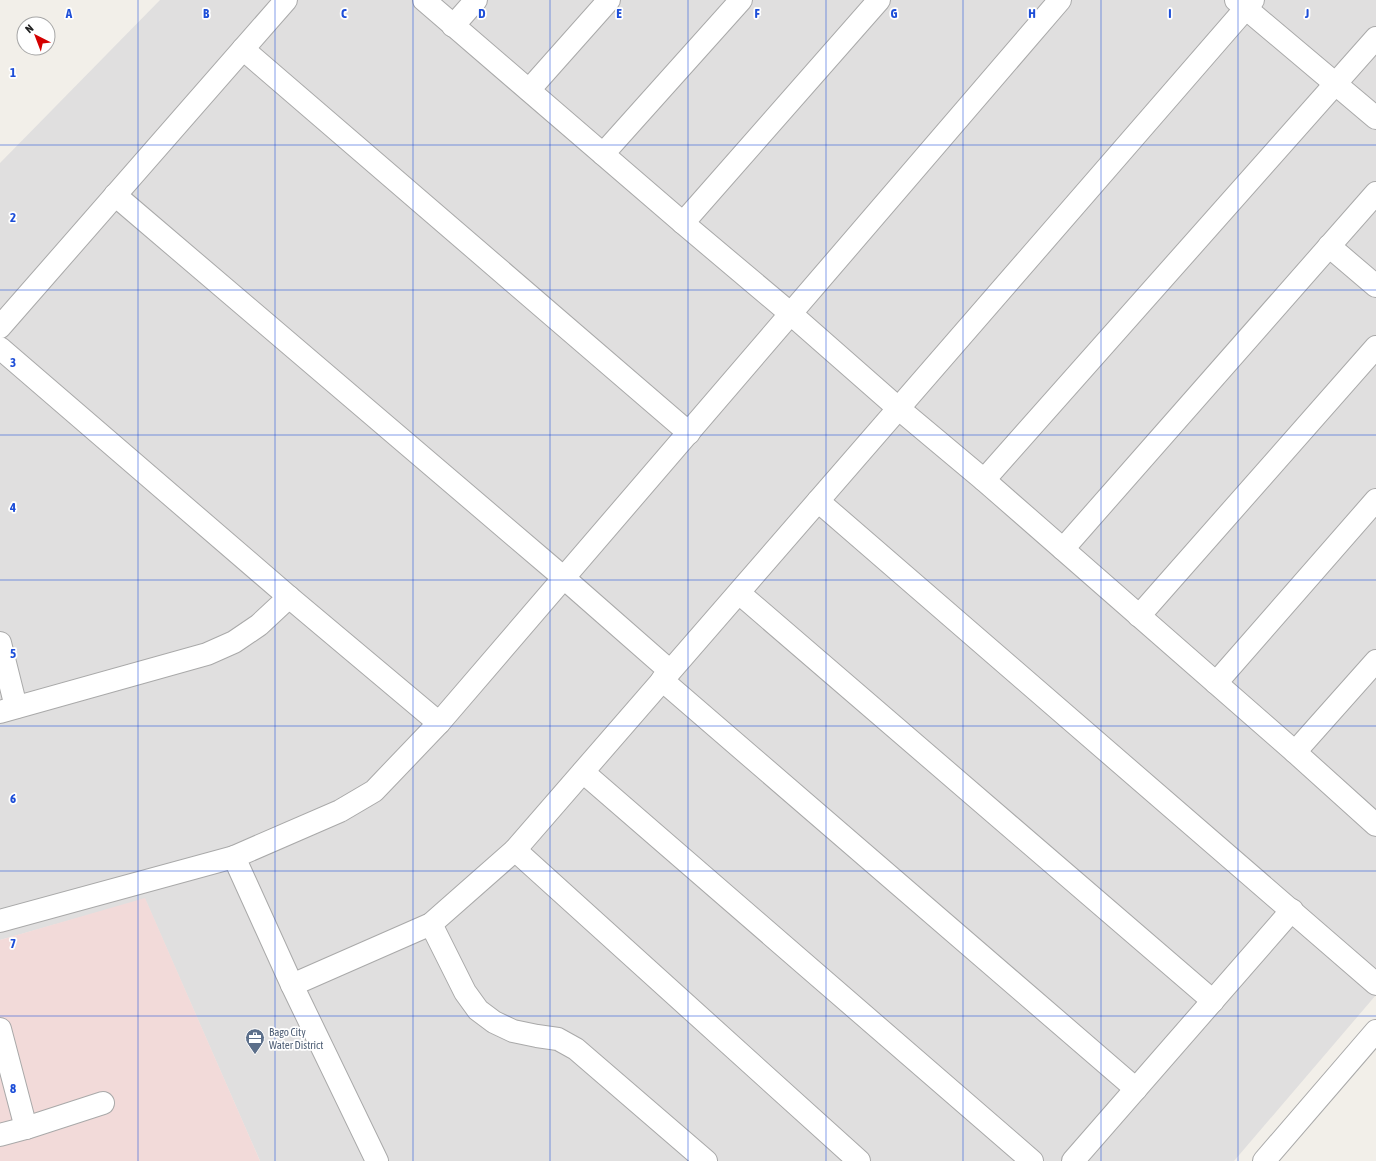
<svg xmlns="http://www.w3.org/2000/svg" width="1376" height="1161" font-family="'Asap Condensed',sans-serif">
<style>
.residential{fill:#e0dfdf}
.commercial{fill:#f2dad9}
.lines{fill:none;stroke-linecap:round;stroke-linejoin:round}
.minor-casing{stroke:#a9a9a9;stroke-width:24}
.minor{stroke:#fff;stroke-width:22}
.grid{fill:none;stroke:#1d4ed8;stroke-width:1;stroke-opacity:0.55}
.labels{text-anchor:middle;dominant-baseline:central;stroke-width:3.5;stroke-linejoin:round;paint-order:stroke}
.service-label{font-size:11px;fill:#4e5e75;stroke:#fff;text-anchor:start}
.grid-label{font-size:13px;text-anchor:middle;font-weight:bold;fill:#1d4ed8;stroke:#fff;stroke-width:3.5;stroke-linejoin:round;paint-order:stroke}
</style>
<rect width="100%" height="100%" fill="#f2efe9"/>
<polygon class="residential" points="160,0 1376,0 1376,995 1234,1161 260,1161 145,899 0,940 0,163"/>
<polygon class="commercial" points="145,898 260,1161 0,1161 0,940"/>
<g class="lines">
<g class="minor-casing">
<g id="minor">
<polyline points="424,0 683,223 791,314 898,408 984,480 1295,752 1376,825"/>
<polyline points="1236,0 1376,118"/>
<polyline points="453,26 476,0"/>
<polyline points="243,49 689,433"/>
<polyline points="529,90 609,0"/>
<polyline points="603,154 741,0"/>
<polyline points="115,195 564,578 670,671"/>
<polyline points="683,223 879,0"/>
<polyline points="1329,246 1376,286"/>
<polyline points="0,327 286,0"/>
<polyline points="0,348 289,597 439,723"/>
<polyline points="984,480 1376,38"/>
<polyline points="818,501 1376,984"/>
<polyline points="1063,549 1376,193"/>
<polyline points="739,593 1213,1001"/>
<polyline points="1139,616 1376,347"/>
<polyline points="0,643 16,707"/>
<polyline points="662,680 1136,1089"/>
<polyline points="1216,683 1376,500"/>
<polyline points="0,712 207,654 234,642 259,625 289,597"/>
<polyline points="1295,752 1376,661"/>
<polyline points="583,772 1032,1161"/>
<polyline points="515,850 859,1161"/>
<polyline points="234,857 292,985 377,1161"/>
<polyline points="0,921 234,857 340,811 374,791 439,723 1060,0"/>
<polyline points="431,924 465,992 478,1010 494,1022 513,1031 537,1036 558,1039 576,1049 706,1161"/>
<polyline points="292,985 431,924 515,850 1253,0"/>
<polyline points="0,1029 26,1128"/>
<polyline points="0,1135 26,1128 103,1103"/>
<polyline points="1073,1161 1292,910"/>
<polyline points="1264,1161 1376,1031"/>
</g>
</g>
<use href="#minor" class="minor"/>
</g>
<path class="grid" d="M138 0V1161M275 0V1161M413 0V1161M550 0V1161M688 0V1161M826 0V1161M963 0V1161M1101 0V1161M1238 0V1161M0 145H1376M0 290H1376M0 435H1376M0 580H1376M0 726H1376M0 871H1376M0 1016H1376"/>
<defs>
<g id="office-pin" transform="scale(1)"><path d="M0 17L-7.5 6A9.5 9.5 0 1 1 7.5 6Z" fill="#5c6f8a" stroke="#fff"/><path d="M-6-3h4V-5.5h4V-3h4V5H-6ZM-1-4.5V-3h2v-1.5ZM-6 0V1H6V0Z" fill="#fff"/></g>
</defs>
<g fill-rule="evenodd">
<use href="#office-pin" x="255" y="1038"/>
</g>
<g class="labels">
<g class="service-label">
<text x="269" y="1032">Bago City<tspan x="269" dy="13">Water District</tspan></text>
</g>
</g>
<g class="grid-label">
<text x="69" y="18">A</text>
<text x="206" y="18">B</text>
<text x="344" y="18">C</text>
<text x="482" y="18">D</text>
<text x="619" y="18">E</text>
<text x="757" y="18">F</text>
<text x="894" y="18">G</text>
<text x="1032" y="18">H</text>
<text x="1170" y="18">I</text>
<text x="1307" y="18">J</text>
<text x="13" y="77">1</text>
<text x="13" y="222">2</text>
<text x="13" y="367">3</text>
<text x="13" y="512">4</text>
<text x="13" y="658">5</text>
<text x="13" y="803">6</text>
<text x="13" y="948">7</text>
<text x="13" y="1093">8</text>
</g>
<g transform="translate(36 36) rotate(318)"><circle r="19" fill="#ffffff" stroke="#a7a7a7"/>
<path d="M0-3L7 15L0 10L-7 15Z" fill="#d40000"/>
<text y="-6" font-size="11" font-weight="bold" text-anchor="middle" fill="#222222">N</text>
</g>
</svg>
